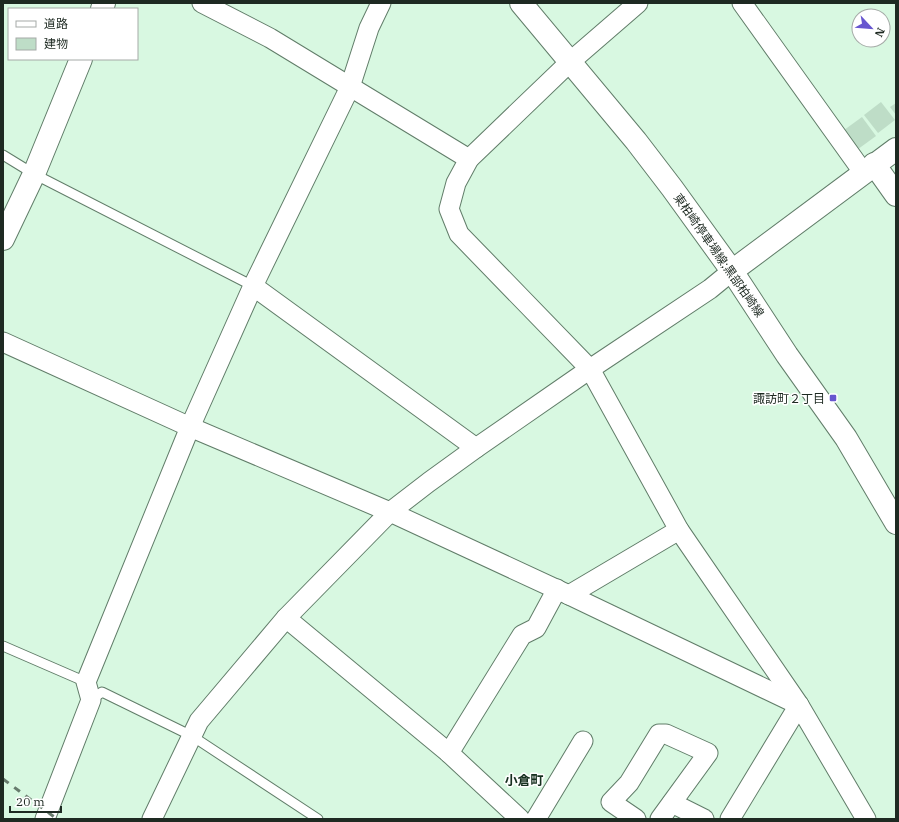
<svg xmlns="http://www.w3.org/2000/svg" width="899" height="822" font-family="'IBM Plex Serif','Noto Sans JP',serif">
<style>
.building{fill:#beddc7}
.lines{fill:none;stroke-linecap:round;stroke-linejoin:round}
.service-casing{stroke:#617d69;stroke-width:11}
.minor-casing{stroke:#617d69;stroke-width:21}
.tertiary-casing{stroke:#617d69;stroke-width:24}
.secondary-casing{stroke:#617d69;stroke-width:24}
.service{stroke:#fff;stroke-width:9}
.minor{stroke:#fff;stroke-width:19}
.tertiary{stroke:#fff;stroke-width:22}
.secondary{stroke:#fff;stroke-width:22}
.rail{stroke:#677b6d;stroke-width:3;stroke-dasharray:7 7;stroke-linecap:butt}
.poi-dot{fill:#6756cf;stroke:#fff;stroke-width:1.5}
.labels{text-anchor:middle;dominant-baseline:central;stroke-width:3;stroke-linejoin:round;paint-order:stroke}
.street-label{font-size:12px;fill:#1e2a22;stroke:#fff}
.poi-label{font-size:12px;fill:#1e2a22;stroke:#fff;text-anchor:end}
.neighbourhood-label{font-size:13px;font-weight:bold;fill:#16301f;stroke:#fff}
</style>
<rect width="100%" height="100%" fill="#d8f8e1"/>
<g class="building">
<polygon points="881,102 895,120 878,133 864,115"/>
<polygon points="896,103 896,115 890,107"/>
<polygon points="862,117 876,136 854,152 840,133"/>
</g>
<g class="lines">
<g class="service-casing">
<g id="service">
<polyline points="3,155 34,174 253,286"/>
<polyline points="3,646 86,682"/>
<polyline points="91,700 102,692 192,736 318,819"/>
</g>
</g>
<g class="minor-casing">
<g id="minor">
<polyline points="202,3 270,38 469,159"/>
<polyline points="638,3 571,61 469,159 456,183 449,209 459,234 590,369 679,530 799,705 866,819"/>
<polyline points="742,3 863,172"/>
<polyline points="253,286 476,448"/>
<polyline points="3,342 190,427 390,512 569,595 799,705 730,819"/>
<polyline points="569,595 679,530"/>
<polyline points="286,618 449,753 520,819"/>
<polyline points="449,753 522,635 536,628 557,589"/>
<polyline points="672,803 704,819"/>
<polyline points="45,819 91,700 86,682 190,427 253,286 350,87 369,28 381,3"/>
<polyline points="152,819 199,721 286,618 390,512 429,482 476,448 590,369 710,289 732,271"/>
<polyline points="536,819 583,741"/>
<polyline points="636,819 611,802 629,783 659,734 666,734 708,753 660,819"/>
</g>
</g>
<g class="tertiary-casing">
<g id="tertiary">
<polyline points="102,9 104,3"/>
<polyline points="874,164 896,195"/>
<polyline points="3,239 34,174 81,59"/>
<polyline points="732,271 896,149"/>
</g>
</g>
<g class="secondary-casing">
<polyline id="secondary" points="521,3 636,141 672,188 732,271 787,355 846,438 896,523"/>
</g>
<use href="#service" class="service"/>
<use href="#minor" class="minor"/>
<use href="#tertiary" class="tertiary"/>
<use href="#secondary" class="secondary"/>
<polyline class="rail" points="3,779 57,819"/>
</g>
<rect class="poi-dot" x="829" y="394" width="8" height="8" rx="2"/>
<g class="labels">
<g class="street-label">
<text transform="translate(719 255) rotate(55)">東柏崎停車場線;黒部柏崎線</text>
</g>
<g class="poi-label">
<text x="825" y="398">諏訪町２丁目</text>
</g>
<g class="neighbourhood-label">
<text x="524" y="780">小倉町</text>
</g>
</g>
<rect width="899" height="822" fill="none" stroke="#1e2a22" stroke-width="8"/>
<rect x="8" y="8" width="130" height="52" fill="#ffffff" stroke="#a5aaa7"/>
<rect x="16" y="21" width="20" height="6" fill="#ffffff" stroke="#a5aaa7"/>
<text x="44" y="28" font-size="12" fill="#1e2a22">道路</text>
<rect x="16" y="38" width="20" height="12" fill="#beddc7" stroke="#a5aaa7"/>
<text x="44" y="48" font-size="12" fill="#1e2a22">建物</text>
<g transform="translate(871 28) rotate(116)"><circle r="19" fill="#ffffff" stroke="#a5aaa7"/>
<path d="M0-3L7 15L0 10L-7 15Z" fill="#6756cf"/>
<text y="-6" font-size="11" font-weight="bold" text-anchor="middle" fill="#1e2a22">N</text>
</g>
<path d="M10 806v6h51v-6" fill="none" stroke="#1e2a22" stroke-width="2"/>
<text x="16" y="806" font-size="12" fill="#1e2a22" stroke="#ffffff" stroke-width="3" paint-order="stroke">20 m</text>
</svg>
